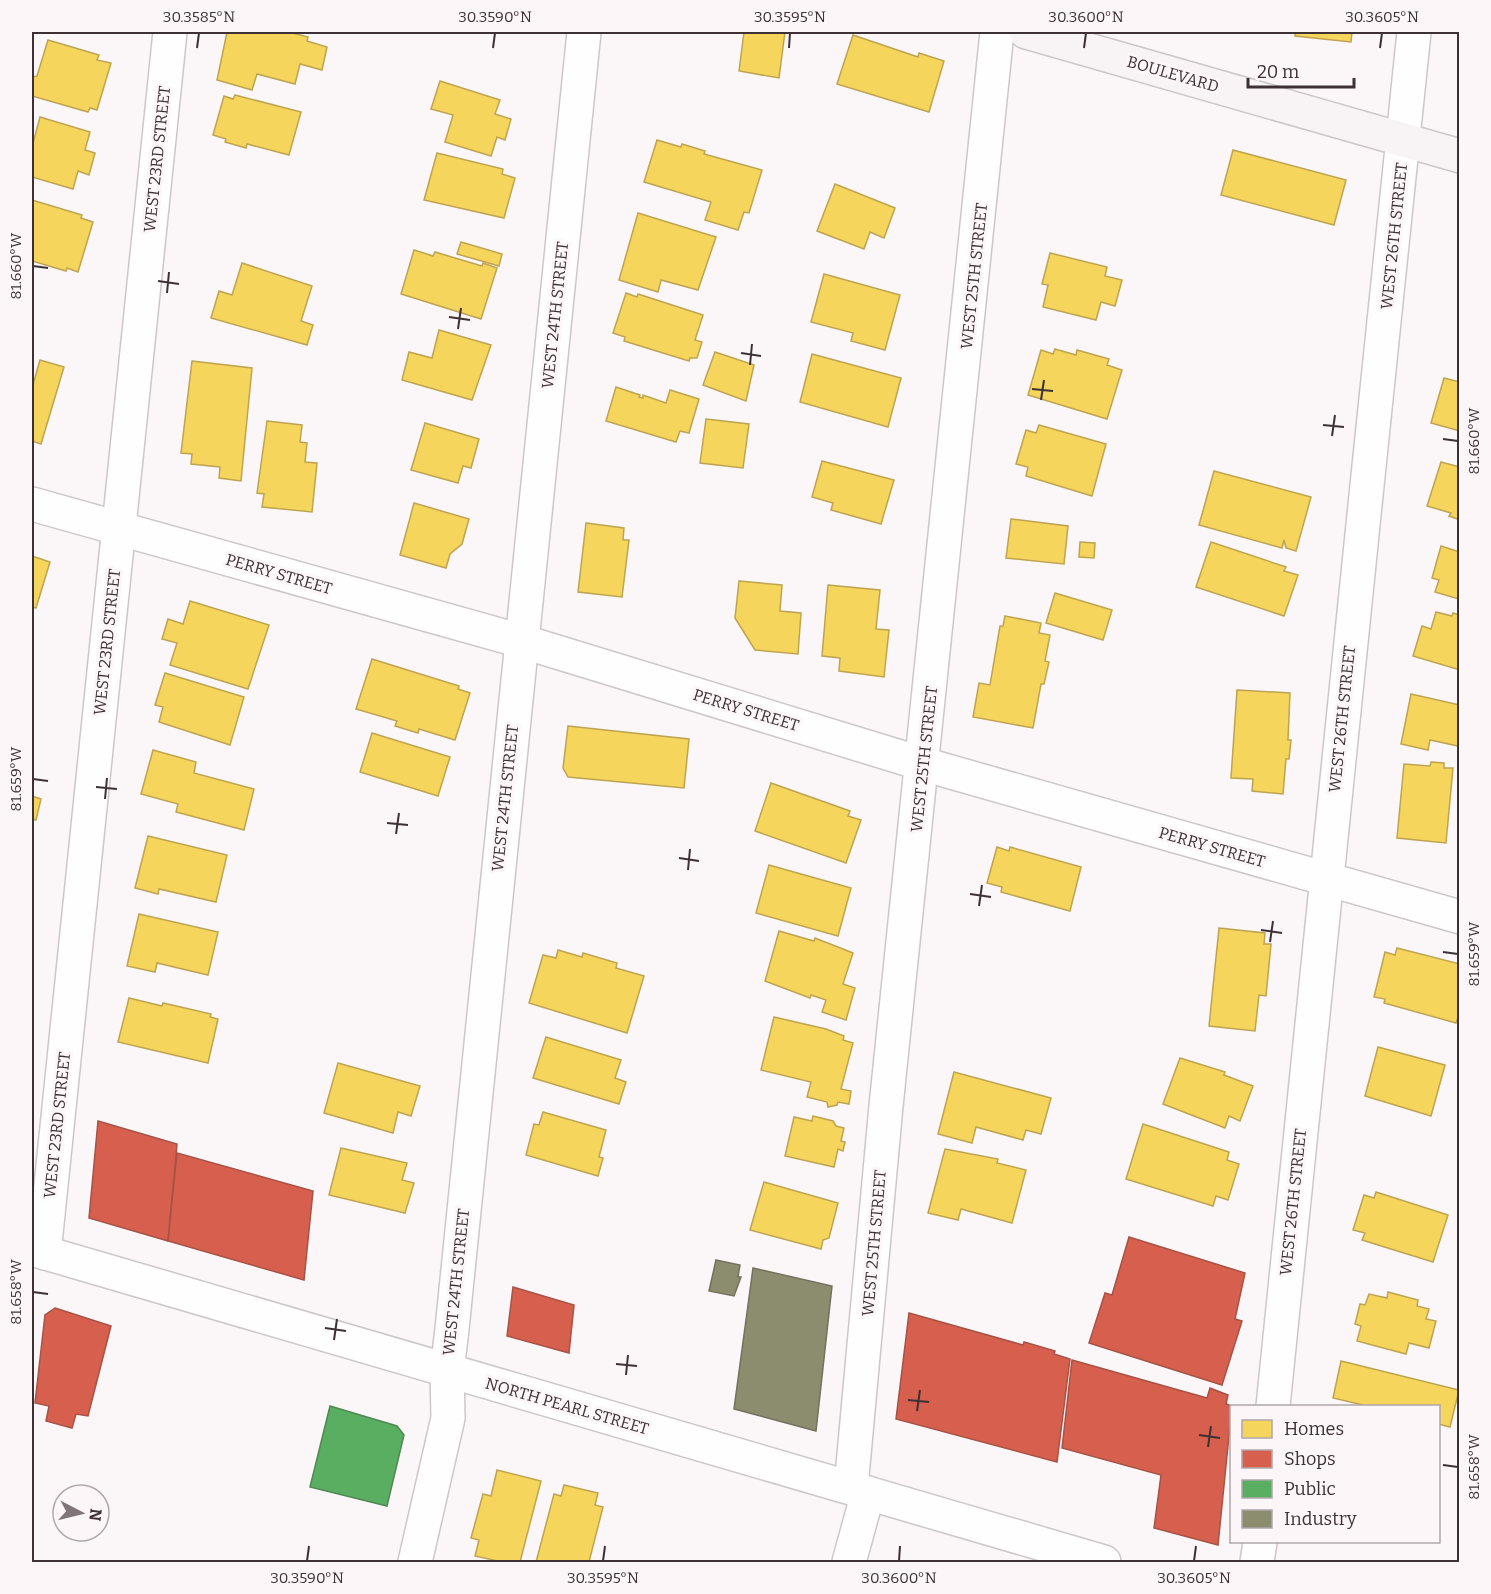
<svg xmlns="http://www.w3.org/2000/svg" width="1491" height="1594" font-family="Bitter,serif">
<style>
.homes{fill:#f6d55c;stroke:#bea451;stroke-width:1.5}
.shops{fill:#d6604d;stroke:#a85246;stroke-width:1.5}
.public{fill:#5aae61;stroke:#518854;stroke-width:1.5}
.industry{fill:#8c8c6e;stroke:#74715d;stroke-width:1.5}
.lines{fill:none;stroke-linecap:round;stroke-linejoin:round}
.minor-casing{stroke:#cdc7ca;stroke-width:36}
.tertiary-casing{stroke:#cdc7ca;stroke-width:36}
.secondary-casing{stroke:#cdc7ca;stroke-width:36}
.minor{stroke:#fefefe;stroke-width:33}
.tertiary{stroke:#fefefe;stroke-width:33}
.secondary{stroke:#f8f4f6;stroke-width:33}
.ticks{fill:none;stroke:#3d3136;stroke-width:2}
.labels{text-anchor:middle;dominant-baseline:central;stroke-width:6;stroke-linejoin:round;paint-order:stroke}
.street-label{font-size:16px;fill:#3d3136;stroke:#fcf6f8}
.neatline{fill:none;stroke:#3d3136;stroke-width:2}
.ticks-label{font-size:15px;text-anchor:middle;fill:#3d3136}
</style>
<rect width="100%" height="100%" fill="#fbf7f9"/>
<g class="homes">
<polygon points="227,32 289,32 308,37 307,41 327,47 322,70 300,64 295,84 257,74 252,90 217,80"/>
<polygon points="744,32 785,32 779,78 739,71"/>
<polygon points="1295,32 1352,32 1351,42 1295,36"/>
<polygon points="853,35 918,57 919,53 944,61 929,112 837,84"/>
<polygon points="48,40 99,55 97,60 111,63 97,110 90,108 88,112 32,96 32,77 37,76"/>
<polygon points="440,81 500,100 495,114 511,119 505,140 497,137 491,156 445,142 453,115 431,109"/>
<polygon points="235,95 301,112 289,155 247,144 246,148 225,142 226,139 213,135 224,96 233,99"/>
<polygon points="40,117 90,132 85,150 95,153 89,175 78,171 73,189 32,177 32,147"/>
<polygon points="657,140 681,147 682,144 705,151 704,154 762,170 749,213 744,212 738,230 705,220 711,202 644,182"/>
<polygon points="1233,150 1346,180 1334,225 1221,195"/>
<polygon points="437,153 503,169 502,174 515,178 504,218 424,200"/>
<polygon points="835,184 895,208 884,238 870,232 864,249 817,231"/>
<polygon points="32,200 82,215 81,218 93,222 78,272 67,268 66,271 32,261"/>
<polygon points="638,213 716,237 698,290 661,280 658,292 619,280"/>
<polygon points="461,242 502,254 499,266 457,254"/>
<polygon points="414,250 433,256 435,252 482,266 483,263 497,268 481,319 401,294"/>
<polygon points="1050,253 1107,267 1105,276 1122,280 1115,306 1101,302 1096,320 1043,307 1048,285 1042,284"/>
<polygon points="242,263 312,286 301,321 313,325 307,345 211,318 219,291 232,295"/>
<polygon points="824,274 900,295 885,350 851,341 853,333 811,322"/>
<polygon points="626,293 637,297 638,294 703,315 695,340 702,342 697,358 690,358 689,361 624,341 625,337 613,333"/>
<polygon points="439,330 491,345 472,400 402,380 409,352 432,358"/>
<polygon points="1055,349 1076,355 1077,350 1109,359 1107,365 1122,370 1107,419 1028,395 1041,350 1053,354"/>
<polygon points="715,352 754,365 746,401 703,385"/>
<polygon points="812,354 901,378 888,427 800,402"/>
<polygon points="40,360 64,367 41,444 32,441 32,388"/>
<polygon points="192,361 252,368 241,481 219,478 220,467 191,464 192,454 181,453"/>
<polygon points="1444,378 1460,382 1460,431 1431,423"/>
<polygon points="616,387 640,395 639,397 643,398 643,395 666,403 670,390 699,399 689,433 680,431 676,442 606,421"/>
<polygon points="706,419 749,424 743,468 700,463"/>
<polygon points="267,421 302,425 300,442 307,443 305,462 317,463 312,512 262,507 264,494 257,493"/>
<polygon points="425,423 479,439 471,468 463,466 458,483 411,470"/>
<polygon points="1039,425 1106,444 1092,496 1026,476 1028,467 1016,464 1026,430 1036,433"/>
<polygon points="822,461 894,480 881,524 831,510 833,503 812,497"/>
<polygon points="1441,462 1460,467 1460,520 1449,516 1451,513 1427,506"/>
<polygon points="1214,471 1311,497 1296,551 1286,548 1284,540 1282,548 1199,525"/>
<polygon points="414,503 469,519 462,544 450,554 446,568 400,555"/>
<polygon points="1011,519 1068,526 1064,564 1006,558"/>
<polygon points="586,523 624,528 623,540 629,540 622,597 578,592"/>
<polygon points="1080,542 1095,543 1094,558 1079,557"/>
<polygon points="1211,542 1286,567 1284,571 1298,575 1284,616 1196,587"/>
<polygon points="1441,546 1460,552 1460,605 1459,599 1435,592 1439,580 1432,578"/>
<polygon points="32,556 50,562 36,608 32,607"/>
<polygon points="739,581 782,585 780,611 801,613 798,654 755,650 735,618"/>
<polygon points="828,585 880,590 876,629 889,630 884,677 839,671 840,658 822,656"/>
<polygon points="1055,593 1112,610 1103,640 1046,623"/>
<polygon points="190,601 269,625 248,689 170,665 177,643 162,639 168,619 183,624"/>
<polygon points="1436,612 1452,616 1453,613 1460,615 1460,670 1413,656 1422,626 1431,629"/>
<polygon points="1005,616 1041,623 1039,633 1050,635 1045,661 1049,662 1044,684 1041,684 1033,728 973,717 979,683 990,685 1000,626 1003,626"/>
<polygon points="372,659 459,686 458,689 470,693 455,740 419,729 418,733 395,726 397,721 356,709"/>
<polygon points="165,673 244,697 230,745 159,722 163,707 155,705"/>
<polygon points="1237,690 1290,693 1288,740 1291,740 1289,759 1286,759 1283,794 1252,791 1253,779 1231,778"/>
<polygon points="1411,694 1460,705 1458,746 1430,740 1428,750 1401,744"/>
<polygon points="568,726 689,739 684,788 568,777 563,768"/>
<polygon points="372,733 450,757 438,796 360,772"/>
<polygon points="153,750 196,762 194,773 254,789 244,830 176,812 178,804 141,794"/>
<polygon points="1431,762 1444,763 1444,768 1453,768 1446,843 1397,838 1404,764 1430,766"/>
<polygon points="771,783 850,811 848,816 861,820 846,863 755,831"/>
<polygon points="32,796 41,799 36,820 32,819"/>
<polygon points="148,836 227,855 216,902 159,889 158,894 135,888"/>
<polygon points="997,847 1009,851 1010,847 1081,867 1070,911 1001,892 1002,887 987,883"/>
<polygon points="769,865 851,888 838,936 756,913"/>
<polygon points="139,914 218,932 208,975 157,963 155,972 127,966"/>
<polygon points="1219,928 1265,933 1264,944 1271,944 1266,996 1259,995 1255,1031 1209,1026"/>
<polygon points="779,931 814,941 815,938 853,953 843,984 855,988 846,1020 822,1012 826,1000 811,995 810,998 765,981"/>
<polygon points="1397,948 1460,964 1460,1011 1456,1023 1384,1003 1385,999 1374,997 1385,952 1395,955"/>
<polygon points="558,950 582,957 583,953 617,963 616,968 644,976 627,1033 529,1003 543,955 556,958"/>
<polygon points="129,998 162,1006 163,1003 211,1014 210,1017 218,1019 208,1063 118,1042"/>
<polygon points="774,1017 826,1029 844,1036 843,1040 853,1043 841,1089 851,1091 849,1104 838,1102 837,1105 828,1107 827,1102 807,1097 811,1082 761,1070"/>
<polygon points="546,1037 621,1060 615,1078 626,1082 619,1104 533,1078"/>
<polygon points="1378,1047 1445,1065 1431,1116 1365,1096"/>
<polygon points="1180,1058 1225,1072 1224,1075 1253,1086 1240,1121 1229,1116 1225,1128 1163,1104"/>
<polygon points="338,1063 420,1086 411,1116 398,1112 393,1133 324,1113"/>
<polygon points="954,1072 1051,1098 1041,1134 1026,1130 1023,1140 976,1127 972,1143 938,1134"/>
<polygon points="543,1112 606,1130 599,1157 603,1158 598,1176 526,1155 534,1124 539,1125"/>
<polygon points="813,1116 833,1121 836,1126 844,1128 841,1141 845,1142 843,1151 838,1149 834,1167 785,1156 794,1117 812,1121"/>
<polygon points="1143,1124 1229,1152 1227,1160 1239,1164 1228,1200 1216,1196 1213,1206 1126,1179"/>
<polygon points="341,1148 407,1163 402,1180 414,1183 405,1213 329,1195"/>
<polygon points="945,1149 998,1159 997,1163 1026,1170 1012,1223 961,1209 958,1220 928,1213"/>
<polygon points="764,1182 838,1203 829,1238 823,1240 821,1249 750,1230"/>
<polygon points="1376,1192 1448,1215 1433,1262 1362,1240 1365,1233 1353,1230 1364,1195 1374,1198"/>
<polygon points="1388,1292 1418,1300 1417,1306 1429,1309 1426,1319 1436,1321 1429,1348 1409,1343 1406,1354 1357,1341 1361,1326 1355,1324 1360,1304 1365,1305 1369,1294 1387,1298"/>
<polygon points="1341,1361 1459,1390 1450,1427 1438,1424 1438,1406 1367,1406 1333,1398"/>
<polygon points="497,1470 541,1481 520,1562 502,1562 475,1556 479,1540 471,1538 483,1494 491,1496"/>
<polygon points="564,1485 598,1493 595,1505 603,1507 589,1562 536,1562 554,1494 561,1496"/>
</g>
<g class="shops">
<polygon points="98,1121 177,1144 168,1241 89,1218"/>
<polygon points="177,1153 313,1191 304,1280 168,1241"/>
<polygon points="1129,1237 1245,1273 1235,1319 1242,1321 1222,1385 1089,1343 1105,1293 1112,1295"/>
<polygon points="513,1287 574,1305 569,1353 507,1336"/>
<polygon points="55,1308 111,1326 88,1416 76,1414 72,1428 46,1421 49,1406 35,1403 45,1315"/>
<polygon points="909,1313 1023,1345 1024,1342 1055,1351 1054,1354 1070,1359 1057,1462 896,1419"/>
<polygon points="1072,1360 1207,1398 1210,1388 1228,1395 1226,1404 1232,1406 1218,1545 1154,1528 1161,1475 1062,1448"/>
</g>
<polygon class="public" points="330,1406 397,1426 404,1435 387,1506 310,1487"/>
<g class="industry">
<polygon points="716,1260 740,1265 738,1277 741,1277 734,1296 709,1291"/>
<polygon points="753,1268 832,1286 816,1431 734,1409"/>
</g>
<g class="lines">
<g class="minor-casing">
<g id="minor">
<polyline points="32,504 521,641 923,764 1460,917"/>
<polyline points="44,1253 170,32"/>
<path d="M1273 1406C1318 948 1367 490 1414 32"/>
<polyline points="851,1487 886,1106 997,32"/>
<polyline points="415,1562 448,1418 447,1371 452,1329 584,32"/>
<polyline points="849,1562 868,1493"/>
<polyline points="1257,1562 1260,1542"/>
</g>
</g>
<g class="tertiary-casing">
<polyline id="tertiary" points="32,1249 1104,1562"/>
</g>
<g class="secondary-casing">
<polyline id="secondary" points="1026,32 1460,156"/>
</g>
<use href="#minor" class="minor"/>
<use href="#tertiary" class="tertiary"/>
<use href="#secondary" class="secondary"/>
</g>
<path class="ticks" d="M197 48 199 33M493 48 495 33M789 48 790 33M1084 48 1086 33M1380 48 1382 33M33 266 48 268M158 281 179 284M167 293 169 272M449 317 470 320M458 329 461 308M741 353 761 356M750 365 752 344M1032 389 1053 391M1041 400 1044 380M1323 425 1344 427M1332 436 1335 415M1443 439 1458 441M33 779 48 781M96 787 117 789M105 799 107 778M387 823 408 825M396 834 399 813M679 858 699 861M688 870 690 849M970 894 991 897M979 906 982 885M1261 930 1282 933M1270 942 1273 921M1443 952 1458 954M33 1292 48 1294M325 1328 346 1331M334 1340 337 1319M616 1364 637 1366M626 1375 628 1355M908 1400 929 1402M917 1411 920 1390M1199 1435 1220 1438M1208 1447 1211 1426M1443 1465 1458 1467M307 1561 309 1546M603 1561 605 1546M899 1561 900 1546M1194 1561 1196 1546"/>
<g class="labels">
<g class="street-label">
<text transform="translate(1173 74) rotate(16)">BOULEVARD</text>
<text transform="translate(157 159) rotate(-84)">WEST 23RD STREET</text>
<text transform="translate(1394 236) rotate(-84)">WEST 26TH STREET</text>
<text transform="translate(974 276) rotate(-84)">WEST 25TH STREET</text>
<text transform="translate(555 315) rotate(-84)">WEST 24TH STREET</text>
<text transform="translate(279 574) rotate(16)">PERRY STREET</text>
<text transform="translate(107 642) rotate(-84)">WEST 23RD STREET</text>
<text transform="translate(746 710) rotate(17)">PERRY STREET</text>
<text transform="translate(1342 719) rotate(-84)">WEST 26TH STREET</text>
<text transform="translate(924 759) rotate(-84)">WEST 25TH STREET</text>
<text transform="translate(505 798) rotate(-84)">WEST 24TH STREET</text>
<text transform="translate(1212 847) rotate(16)">PERRY STREET</text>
<text transform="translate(57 1125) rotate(-84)">WEST 23RD STREET</text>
<text transform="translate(1293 1202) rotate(-84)">WEST 26TH STREET</text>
<text transform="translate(874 1243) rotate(-85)">WEST 25TH STREET</text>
<text transform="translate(456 1282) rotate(-84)">WEST 24TH STREET</text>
<text transform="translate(567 1406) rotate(16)">NORTH PEARL STREET</text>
</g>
</g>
<rect width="1491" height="1594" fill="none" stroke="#fcf6f8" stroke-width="66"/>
<rect x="1230" y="1405" width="210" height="138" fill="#fcf6f8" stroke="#b0a7aa" stroke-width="1.5"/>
<rect x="1242" y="1420" width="30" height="18" fill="#f6d55c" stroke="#b0a7aa" stroke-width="1.5"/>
<text x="1284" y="1435" font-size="18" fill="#3d3136">Homes</text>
<rect x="1242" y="1450" width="30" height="18" fill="#d6604d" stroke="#b0a7aa" stroke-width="1.5"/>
<text x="1284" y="1465" font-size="18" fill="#3d3136">Shops</text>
<rect x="1242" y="1480" width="30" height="18" fill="#5aae61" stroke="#b0a7aa" stroke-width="1.5"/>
<text x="1284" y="1495" font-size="18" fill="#3d3136">Public</text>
<rect x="1242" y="1510" width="30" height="18" fill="#8c8c6e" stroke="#b0a7aa" stroke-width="1.5"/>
<text x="1284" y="1525" font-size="18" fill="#3d3136">Industry</text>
<g transform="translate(81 1513) rotate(97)"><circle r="28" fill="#fcf6f8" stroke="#b0a7aa" stroke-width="1.5"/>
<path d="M0-4.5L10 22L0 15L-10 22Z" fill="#80767a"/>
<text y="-9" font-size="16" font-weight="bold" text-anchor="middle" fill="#3d3136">N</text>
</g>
<path d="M1248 78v9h106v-9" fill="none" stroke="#3d3136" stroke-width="3"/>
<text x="1257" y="78" font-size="18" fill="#3d3136" stroke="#fcf6f8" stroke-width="4.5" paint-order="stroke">20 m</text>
<rect x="33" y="33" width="1425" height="1528" class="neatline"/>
<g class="ticks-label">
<text x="199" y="22">30.3585°N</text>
<text x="495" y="22">30.3590°N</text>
<text x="790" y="22">30.3595°N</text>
<text x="1086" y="22">30.3600°N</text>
<text x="1382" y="22">30.3605°N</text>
<text transform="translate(16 266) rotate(-90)" y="5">81.660°W</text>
<text transform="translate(1474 441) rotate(-90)" y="5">81.660°W</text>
<text transform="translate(16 779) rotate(-90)" y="5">81.659°W</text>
<text transform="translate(1474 954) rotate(-90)" y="5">81.659°W</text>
<text transform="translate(16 1292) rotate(-90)" y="5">81.658°W</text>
<text transform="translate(1474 1467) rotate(-90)" y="5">81.658°W</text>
<text x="307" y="1583">30.3590°N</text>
<text x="603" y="1583">30.3595°N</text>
<text x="899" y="1583">30.3600°N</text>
<text x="1194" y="1583">30.3605°N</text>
</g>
</svg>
